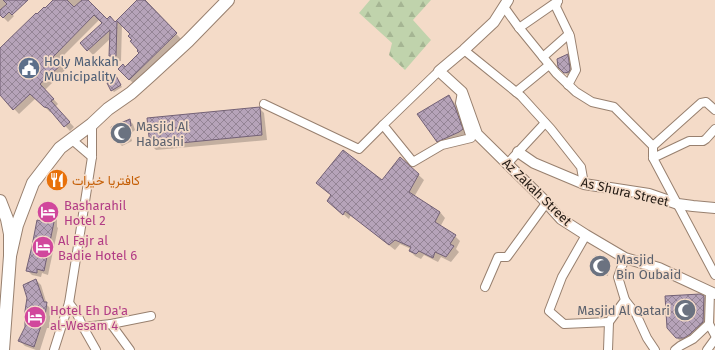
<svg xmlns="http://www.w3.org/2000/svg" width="715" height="350" font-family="'Fira Sans',Vazirmatn,sans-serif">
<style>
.forest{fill:url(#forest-firs)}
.shadow{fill:#0003}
.building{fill:url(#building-cross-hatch);stroke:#736176}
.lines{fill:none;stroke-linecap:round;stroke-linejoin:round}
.minor-casing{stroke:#98806f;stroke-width:10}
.tertiary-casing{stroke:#98806f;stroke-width:12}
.primary-casing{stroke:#98806f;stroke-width:14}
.minor{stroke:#fff;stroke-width:8}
.tertiary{stroke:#fff;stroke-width:10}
.primary{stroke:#fff;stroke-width:12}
.labels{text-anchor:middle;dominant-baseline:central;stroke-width:3.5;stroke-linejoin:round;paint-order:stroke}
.service-label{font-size:13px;fill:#4e5e75;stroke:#f4dbc8;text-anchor:start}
.worship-label{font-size:13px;fill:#5b616d;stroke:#f4dbc8;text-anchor:start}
.food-label{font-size:13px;fill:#c56008;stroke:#f4dbc8;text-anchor:start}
.street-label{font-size:13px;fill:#251c15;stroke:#f4dbc8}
.hotel-label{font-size:13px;fill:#b23c85;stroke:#f4dbc8;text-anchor:start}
</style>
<defs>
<pattern id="forest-firs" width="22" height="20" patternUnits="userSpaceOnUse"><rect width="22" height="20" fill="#c0d3ac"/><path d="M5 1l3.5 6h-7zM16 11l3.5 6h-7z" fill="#a5b593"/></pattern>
<pattern id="building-cross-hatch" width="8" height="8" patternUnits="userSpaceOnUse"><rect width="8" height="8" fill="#b6a3b9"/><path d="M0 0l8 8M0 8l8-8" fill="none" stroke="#948495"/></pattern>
</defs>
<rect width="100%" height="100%" fill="#f4dbc8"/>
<polygon class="forest" points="370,0 431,0 413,20 431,40 405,70 389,55 392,43 359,13"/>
<g class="shadow">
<polygon points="0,0 16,0 7,9 14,16 8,22 1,15 0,16"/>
<polygon points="55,0 87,0 107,20 115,23 138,0 143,0 181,39 134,84 119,69 125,68 141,53 133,40 131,34 122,24 121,61 115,61 110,56 111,38 93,55 82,43 104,23 100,19 57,62 65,70 45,90 58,104 55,107 74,127 70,131 53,113 50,112 36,98 19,114 0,94 0,49 45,10"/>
<polygon points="567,55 571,59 574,73 568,76 559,67"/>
<polygon points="116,77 122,87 114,92 112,90"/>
<polygon points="449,97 454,102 460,113 467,135 443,146 438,141"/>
<polygon points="259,108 264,113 267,140 156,150 151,145"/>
<polygon points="130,121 133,124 135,130 130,134 132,141 122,146 118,142"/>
<polygon points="400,158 424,180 414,197 440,212 445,218 440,227 455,236 460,241 456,249 459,252 451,262 441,257 438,262 424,255 421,259 415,256 410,251 411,249 400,244 395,250 351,215 349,219 334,206 332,195 317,183 382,181"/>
<polygon points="52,206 57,211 57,227 58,228 48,275 42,273 41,277 32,275 27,270 42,222"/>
<polygon points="606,260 609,264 608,276 596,273 593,271"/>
<polygon points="36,280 41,285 47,305 51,309 49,328 47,328 40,350 36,350 25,346 20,341 26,327"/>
<polygon points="704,297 709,302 708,327 682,343 677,338"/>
</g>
<g class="building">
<polygon points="3,0 28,0 12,15 9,12 3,18 0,15 0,10 7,4"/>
<polygon points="53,0 67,0 74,7 82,0 88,0 107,19 110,16 115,22 137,0 145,0 177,33 129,80 118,69 123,64 125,67 139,53 137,51 138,50 130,41 132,40 128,36 130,34 117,21 116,56 109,56 110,30 87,51 80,43 102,23 94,15 53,57 61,65 40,84 54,99 51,101 70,122 64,127 48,108 44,107 30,94 13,110 0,95 0,48 36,13 37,14 44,7 45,8"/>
<polygon points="568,54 570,69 569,72 564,73 558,67 557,59"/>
<polygon points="115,74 121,85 111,91 107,83"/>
<polygon points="449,95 455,107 463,129 459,132 437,142 417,114"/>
<polygon points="260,107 262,135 150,146 147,118"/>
<polygon points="130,119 131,126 127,130 129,137 118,143 111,127"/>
<polygon points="343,150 382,180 400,157 419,174 409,192 440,212 435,222 456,235 450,244 454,246 446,257 435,252 433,258 419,251 416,254 409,251 411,247 395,240 389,245 345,211 343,215 327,201 331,195 316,183"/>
<polygon points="46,205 53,205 53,222 54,222 44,271 37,269 37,273 26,271 32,246 37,220 41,221"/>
<polygon points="595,256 606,259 606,260 608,260 605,274 592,271"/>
<polygon points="36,279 44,302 47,302 44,323 42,323 34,347 18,341 25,327 25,311 27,298 23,285"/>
<polygon points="700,294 704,296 703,322 690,334 684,338 676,338 667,328 665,296"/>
</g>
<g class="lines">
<g class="minor-casing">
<g id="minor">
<polyline points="558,0 556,7 570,36 576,70 568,85"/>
<polyline points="504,7 517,25 556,73 576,92 592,102 614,107 653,146 653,158 715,275"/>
<polyline points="519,28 558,1"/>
<polyline points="464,50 521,96 551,129 581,167 584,184"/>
<polyline points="543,57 569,34"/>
<polyline points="439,71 383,125 413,162 442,145 471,138 460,103 462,92"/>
<polyline points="516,92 549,65"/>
<polyline points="264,104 359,149 383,125"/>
<polyline points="71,139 92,157"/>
<polyline points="653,146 701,103 706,102 715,110"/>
<polyline points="653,158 689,141 703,141 706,139 715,129"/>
<polyline points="507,164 545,123"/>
<polyline points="586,235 562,277 549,311 564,324 609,322"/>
<polyline points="485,287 498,257 507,257 547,202"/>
<polyline points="710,292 709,324 715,335"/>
<polyline points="625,300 636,314 647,338 655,350"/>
<polyline points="69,303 76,312 83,327 96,350"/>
<polyline points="111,324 151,316"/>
<polyline points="83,327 111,324 130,350"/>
<polyline points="54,350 69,303 92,157 92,124"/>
<polyline points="608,350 609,322 625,300 618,277 625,258"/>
<polyline points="675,350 680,346 693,339 709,324"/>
<polyline points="707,350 715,339"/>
</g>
</g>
<g class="tertiary-casing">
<g id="tertiary">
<polyline points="508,0 494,22 464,50 439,71 462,92 477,134 542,198 561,219 586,235 625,258 659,268 715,294"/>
<polyline points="518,152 534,163 584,184 649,194 678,204 693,206 715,208"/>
</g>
</g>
<g class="primary-casing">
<g id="primary">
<polyline points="0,201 7,219 10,234 10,256 3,350"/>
<polyline points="10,256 17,225 33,183 60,148 92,124 108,109 131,93 150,76 188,41 228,0"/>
</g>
</g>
<use href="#minor" class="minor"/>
<use href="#tertiary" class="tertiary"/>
<use href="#primary" class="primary"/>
</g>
<defs>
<g id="civic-disc" transform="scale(1.15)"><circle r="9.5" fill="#5c6f8a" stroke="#f4dbc8"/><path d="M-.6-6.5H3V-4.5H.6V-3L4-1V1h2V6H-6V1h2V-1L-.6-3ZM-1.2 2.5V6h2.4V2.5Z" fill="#fff"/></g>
<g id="mosque-disc" transform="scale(1.15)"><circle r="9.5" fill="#6b7280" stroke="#f4dbc8"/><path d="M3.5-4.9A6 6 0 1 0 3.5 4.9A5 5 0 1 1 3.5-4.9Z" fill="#fff"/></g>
<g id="restaurant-disc" transform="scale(1.15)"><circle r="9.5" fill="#e8710a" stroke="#f4dbc8"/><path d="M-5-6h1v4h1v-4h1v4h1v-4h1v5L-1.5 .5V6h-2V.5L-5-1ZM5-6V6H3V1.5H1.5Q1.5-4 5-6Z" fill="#fff"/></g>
<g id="hotel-disc" transform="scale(1.15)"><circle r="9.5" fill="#d1479c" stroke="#f4dbc8"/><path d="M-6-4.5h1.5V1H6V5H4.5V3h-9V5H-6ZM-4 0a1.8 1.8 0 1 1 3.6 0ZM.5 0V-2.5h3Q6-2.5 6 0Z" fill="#fff"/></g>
</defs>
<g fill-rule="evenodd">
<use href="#civic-disc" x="29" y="68"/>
<use href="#mosque-disc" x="121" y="133"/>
<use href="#restaurant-disc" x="57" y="180"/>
<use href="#hotel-disc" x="48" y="212"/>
<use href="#hotel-disc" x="43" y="247"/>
<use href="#mosque-disc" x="600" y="266"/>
<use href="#mosque-disc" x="685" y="310"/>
<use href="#hotel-disc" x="35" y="317"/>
</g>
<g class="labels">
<g class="service-label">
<text x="44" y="61">Holy Makkah<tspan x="44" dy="15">Municipality</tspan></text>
</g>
<g class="worship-label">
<text x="136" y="126">Masjid Al<tspan x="136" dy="15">Habashi</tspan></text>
<text x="616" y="259">Masjid<tspan x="616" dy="15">Bin Oubaid</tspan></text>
<text x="670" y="310" text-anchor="end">Masjid Al Qatari</text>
</g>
<g class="food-label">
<text x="72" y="180">كافتريا خيرات</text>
</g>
<g class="street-label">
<text transform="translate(537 192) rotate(44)">Az Zakah Street</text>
<text transform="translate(625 192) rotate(13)">As Shura Street</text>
</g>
<g class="hotel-label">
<text x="64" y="205">Basharahil<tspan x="64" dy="15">Hotel 2</tspan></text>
<text x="58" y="240">Al Fajr al<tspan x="58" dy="15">Badie Hotel 6</tspan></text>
<text x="50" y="310">Hotel Eh Da'a<tspan x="50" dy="15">al-Wesam 4</tspan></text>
</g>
</g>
</svg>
